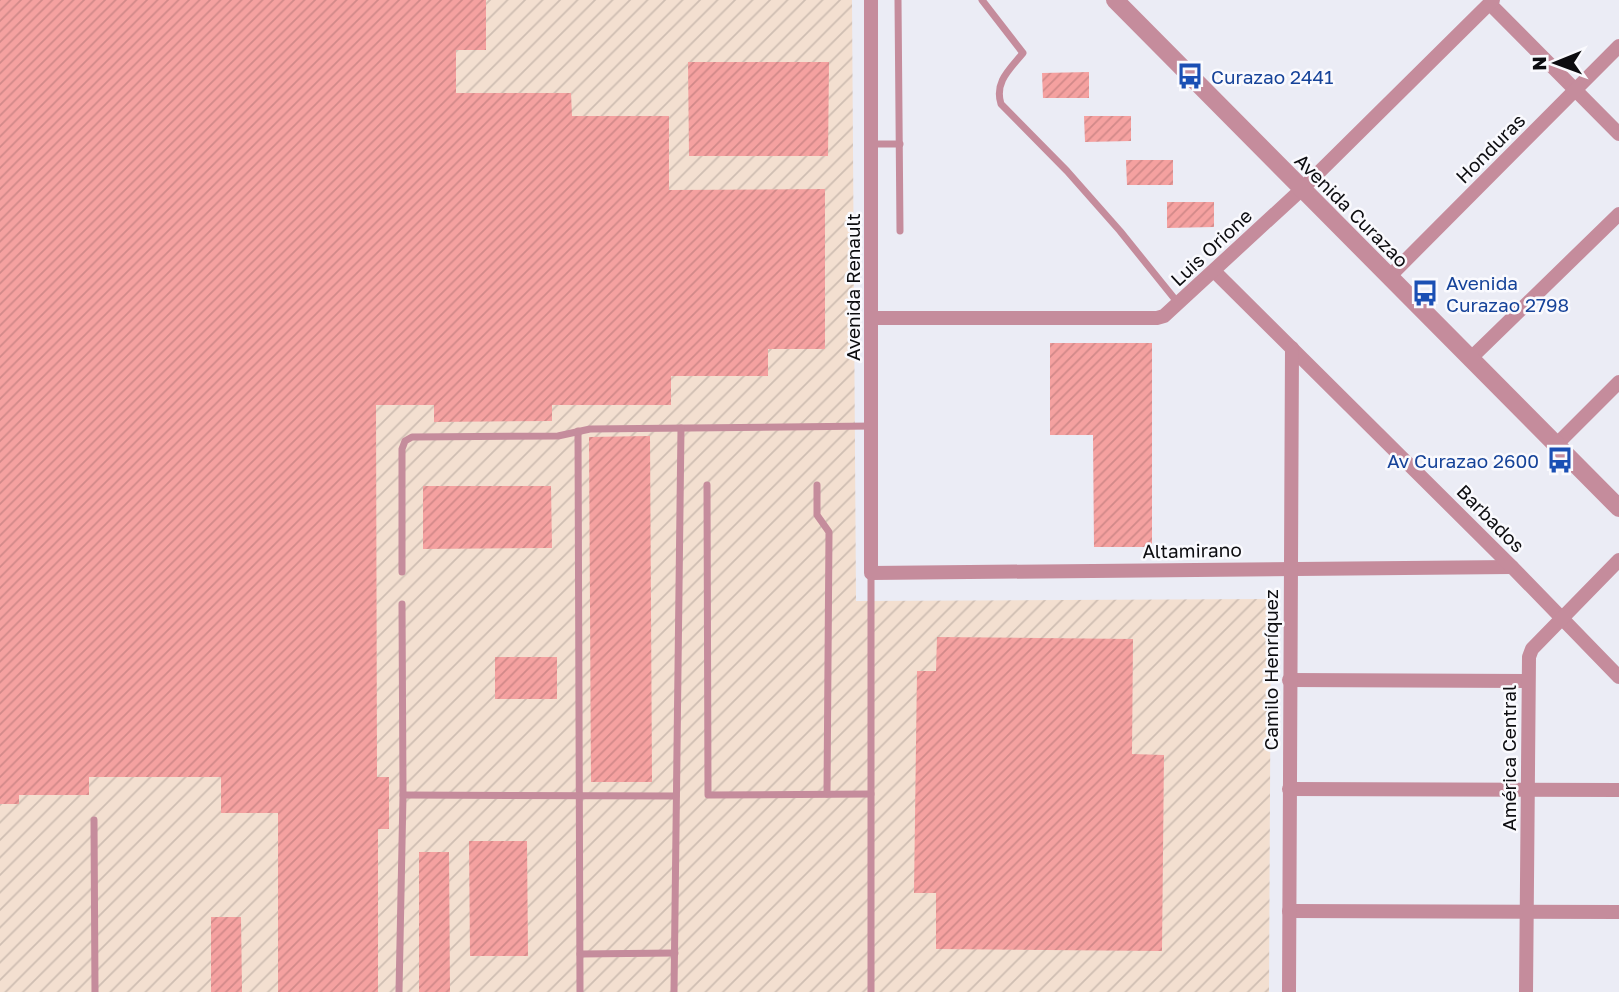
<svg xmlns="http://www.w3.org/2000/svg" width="1619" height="992" font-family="'Golos Text',sans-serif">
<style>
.industrial{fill:url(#industrial-furrows)}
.building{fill:url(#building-hatch)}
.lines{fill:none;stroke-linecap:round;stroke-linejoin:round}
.service{stroke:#c58c9c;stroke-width:7}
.minor{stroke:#c58c9c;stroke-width:14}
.tertiary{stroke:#c58c9c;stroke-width:18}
.labels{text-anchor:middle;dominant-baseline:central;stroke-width:5;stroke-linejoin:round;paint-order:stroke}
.transit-label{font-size:19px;fill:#164399;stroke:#fafafe;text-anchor:start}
.street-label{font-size:19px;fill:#0d0d10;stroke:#fafafe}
</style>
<defs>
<pattern id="industrial-furrows" width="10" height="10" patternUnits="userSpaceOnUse" patternTransform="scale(1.75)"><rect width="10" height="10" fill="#f3dfd0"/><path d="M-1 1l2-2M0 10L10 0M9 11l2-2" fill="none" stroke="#cfbeb2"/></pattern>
<pattern id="building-hatch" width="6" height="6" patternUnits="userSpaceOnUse" patternTransform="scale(1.75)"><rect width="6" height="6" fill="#f5a1a0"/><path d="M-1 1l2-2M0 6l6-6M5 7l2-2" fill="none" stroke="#d18989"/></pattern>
</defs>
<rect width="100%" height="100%" fill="#ebecf5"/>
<polygon class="industrial" points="0,0 852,0 856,601 1271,599 1269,992 0,992"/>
<g class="building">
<polygon points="0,0 486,0 486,50 456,50 456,93 571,93 572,116 669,116 669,190 825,189 825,349 768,349 768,376 671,376 671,405 552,405 552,421 434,422 434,405 376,405 377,777 389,777 389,829 378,829 378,992 278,992 278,813 221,813 221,777 89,777 89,795 19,795 19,804 0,804"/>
<polygon points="688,62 829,62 828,156 689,156"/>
<polygon points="1089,72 1089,98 1043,98 1042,73"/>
<polygon points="1084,116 1131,116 1131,141 1085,142"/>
<polygon points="1126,160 1173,160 1173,185 1127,185"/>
<polygon points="1167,202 1214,202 1214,227 1167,228"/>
<polygon points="1050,343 1152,343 1152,547 1094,547 1093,435 1050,435"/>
<polygon points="650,436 652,782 591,782 589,437"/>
<polygon points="423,486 551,486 552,548 423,549"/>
<polygon points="937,637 1133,639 1132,754 1164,755 1162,951 936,949 936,893 914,893 917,671 936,671"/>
<rect x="495" y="657" width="62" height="42"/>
<polygon points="469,841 527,841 528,956 470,956"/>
<polygon points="419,852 449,852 450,992 419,992"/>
<polygon points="211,917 241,917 242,992 211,992"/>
</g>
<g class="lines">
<g class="service">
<polyline points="898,0 900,231"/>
<path d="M982 0 1023 53C1010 69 994 82 1001 104L1067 171 1120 231 1178 303"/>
<polyline points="871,144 900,144"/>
<polyline points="578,431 580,992"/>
<polyline points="707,485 708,795 871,794"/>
<polyline points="817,485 817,515 829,532 827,794"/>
<polyline points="402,572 402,449 405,441 412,437 558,436 590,429 872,426"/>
<polyline points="403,795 676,796"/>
<polyline points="94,820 95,992"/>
<polyline points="580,954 675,953"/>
<polyline points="399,992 403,795 402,604"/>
<polyline points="674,992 681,428"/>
<polyline points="871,992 871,573"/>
</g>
<g class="minor">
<polyline points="871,0 871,573 1512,567"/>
<polyline points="1490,4 1619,134"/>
<polyline points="1214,271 1512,567 1619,677"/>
<polyline points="1389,277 1619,46"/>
<polyline points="872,318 1157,318 1164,316 1302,189 1493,0"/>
<polyline points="1470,359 1619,214"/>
<polyline points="1556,445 1619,382"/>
<polyline points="1289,680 1527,681"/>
<polyline points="1289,789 1619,790"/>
<polyline points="1289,911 1619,912"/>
<polyline points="1289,992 1292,348"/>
<polyline points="1526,992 1529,657 1532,649 1619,560"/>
</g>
<polyline class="tertiary" points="1115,0 1619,508"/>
</g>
<defs>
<g id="bus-bare" transform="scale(2.1)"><path d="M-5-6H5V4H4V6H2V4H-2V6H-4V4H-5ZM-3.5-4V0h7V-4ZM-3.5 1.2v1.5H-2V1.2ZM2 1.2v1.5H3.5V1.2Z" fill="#1a4fb4" stroke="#fafafe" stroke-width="2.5" paint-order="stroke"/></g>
</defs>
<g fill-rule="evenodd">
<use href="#bus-bare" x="1190" y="76"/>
<use href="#bus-bare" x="1425" y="293"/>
<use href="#bus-bare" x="1560" y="460"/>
</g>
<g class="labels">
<g class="transit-label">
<text x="1211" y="76">Curazao 2441</text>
<text x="1446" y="282">Avenida<tspan x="1446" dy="22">Curazao 2798</tspan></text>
<text x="1539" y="460" text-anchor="end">Av Curazao 2600</text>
</g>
<g class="street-label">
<text transform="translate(1490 148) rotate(-45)">Honduras</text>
<text transform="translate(1352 210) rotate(45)">Avenida Curazao</text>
<text transform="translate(1211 247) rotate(-43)">Luis Orione</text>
<text transform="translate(852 287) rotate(-90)">Avenida Renault</text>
<text transform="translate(1491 518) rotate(45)">Barbados</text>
<text transform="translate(1192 550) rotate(-1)">Altamirano</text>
<text transform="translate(1270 670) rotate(-90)">Camilo Henríquez</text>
<text transform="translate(1508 758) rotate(-90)">América Central</text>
</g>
</g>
<g transform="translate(1556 63) rotate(269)" stroke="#fafafe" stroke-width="5" paint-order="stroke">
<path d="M0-5L12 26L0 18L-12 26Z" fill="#0d0d10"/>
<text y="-10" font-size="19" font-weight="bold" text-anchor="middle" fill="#0d0d10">N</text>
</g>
</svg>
